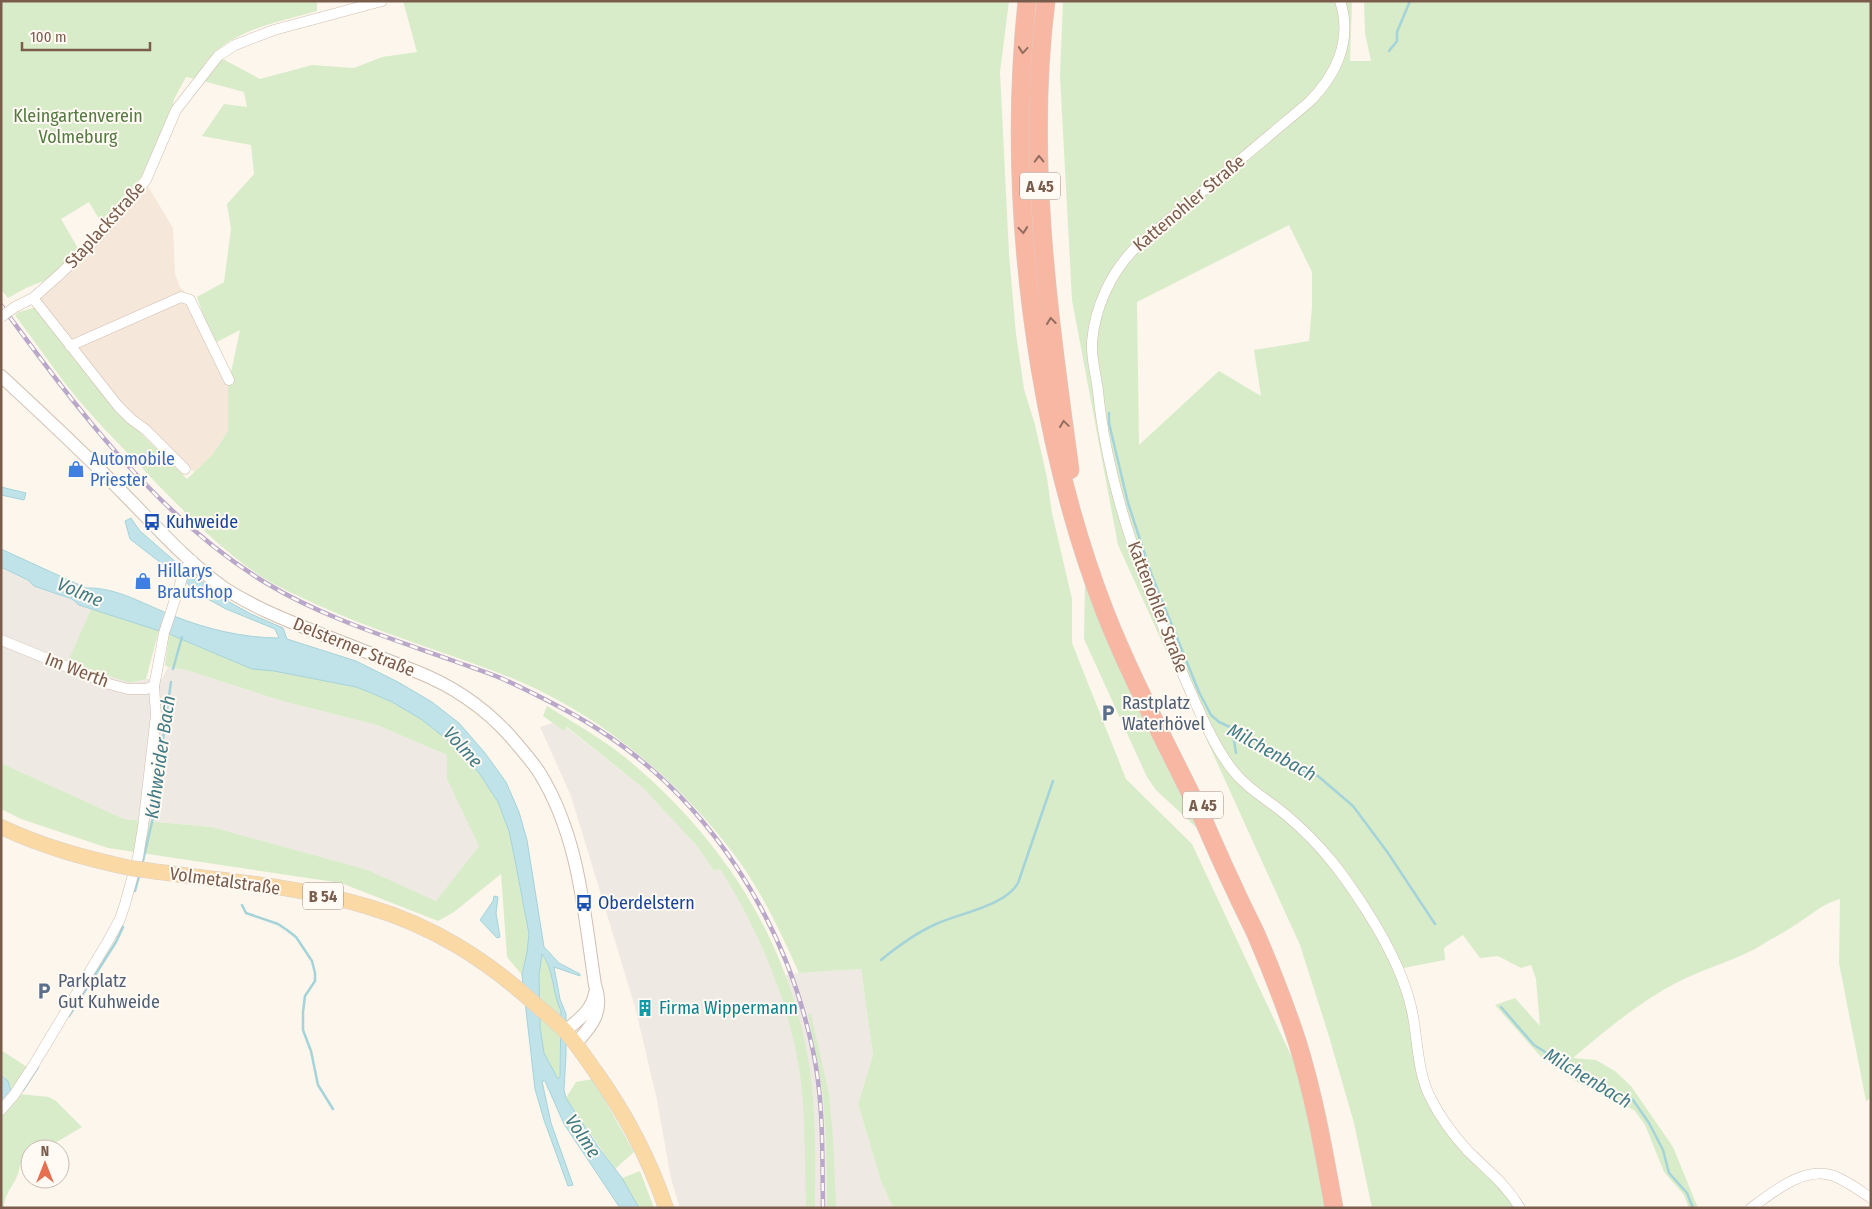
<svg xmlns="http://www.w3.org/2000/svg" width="1872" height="1209" font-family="'Fira Sans Condensed',sans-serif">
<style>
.residential{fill:#f5e8da}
.industrial{fill:#efe9e4}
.green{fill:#d8ecc9;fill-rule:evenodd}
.water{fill:#bfe3e8;stroke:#a5d3da;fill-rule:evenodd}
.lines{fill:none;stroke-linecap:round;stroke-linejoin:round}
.stream{stroke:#a5d3da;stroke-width:2.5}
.minor-casing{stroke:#d1beb0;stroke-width:11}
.tertiary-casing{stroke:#d1beb0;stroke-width:14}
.primary-casing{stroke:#dad1cd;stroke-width:16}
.motorway-casing{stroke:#dad1cd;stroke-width:19}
.minor{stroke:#fff;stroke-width:10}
.tertiary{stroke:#fff;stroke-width:12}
.primary{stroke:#fbd9a5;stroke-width:15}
.motorway{stroke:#f7b7a3;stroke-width:18}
.rail-casing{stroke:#b9a8c9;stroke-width:4.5}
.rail{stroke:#fffaf3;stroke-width:2.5;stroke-dasharray:8;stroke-linecap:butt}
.minor-bridge-casing{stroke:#d1beb0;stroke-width:11;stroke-linecap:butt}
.primary-bridge-casing{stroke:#dad1cd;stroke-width:16;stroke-linecap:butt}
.minor-bridge{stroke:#fff;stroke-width:10}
.primary-bridge{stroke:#fbd9a5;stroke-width:15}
.oneway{stroke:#936e5e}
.labels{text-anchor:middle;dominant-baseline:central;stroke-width:4;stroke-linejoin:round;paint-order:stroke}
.shield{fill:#fffaf3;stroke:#a28b7f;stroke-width:1}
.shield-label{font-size:16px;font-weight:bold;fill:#7a5c4d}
.park-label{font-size:18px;fill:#537a41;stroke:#fffaf3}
.street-label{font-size:18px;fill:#7a5c4d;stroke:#fffaf3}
.shop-label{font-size:18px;fill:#366cbe;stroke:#fffaf3;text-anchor:start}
.transit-label{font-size:18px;fill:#164399;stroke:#fffaf3;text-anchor:start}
.service-label{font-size:18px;fill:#4e5e75;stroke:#fffaf3;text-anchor:start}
.culture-label{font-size:18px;fill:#0d838f;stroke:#fffaf3;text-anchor:start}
.water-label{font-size:19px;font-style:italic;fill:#437c86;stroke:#fffaf3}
</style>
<rect width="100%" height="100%" fill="#fdf6ec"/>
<polygon class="residential" points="146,183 173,228 175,274 180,287 191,299 229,388 228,431 213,454 194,472 121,403 38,299"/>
<g class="industrial">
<polygon points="1,567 28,580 34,586 72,599 79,605 91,609 69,662 130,683 146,679 162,679 168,667 186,670 282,701 377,725 447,755 447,779 480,846 436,901 368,870 212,827 124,819 1,763"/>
<polygon points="552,723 564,730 566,727 643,788 697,846 714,871 720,869 742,903 762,944 775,977 799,973 861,969 873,1055 858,1104 881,1181 893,1208 680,1208 671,1179 657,1100 635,1007 571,796 540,727"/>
</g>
<g class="green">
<path d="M1 1H317V11C283 21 240 28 213 54 206 61 201 70 195 79L186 77 174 99 172 110 141 177 101 222 89 202 61 219 79 250 53 277 26 288 8 298 1 290Z"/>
<path d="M403 1H1009L1000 72 1009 254 1016 334 1024 389 1035 425 1047 478 1052 513 1072 599V643L1126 779 1192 844 1294 1062 1328 1187 1332 1208H893L881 1181 858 1104 873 1055 861 969 799 973C781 933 762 892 736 857 676 776 591 707 496 672 435 649 372 630 313 603 297 595 280 588 265 579 224 553 192 519 158 485 135 460 111 437 89 412 62 382 39 347 15 315L19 312 36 307 108 401 187 479 213 454 228 431V387L240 330 213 344 197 297 224 282 231 229 227 204 254 174 251 145 202 136 224 104 247 107 244 92 203 81 221 58 260 79 312 65 354 68 382 57 417 52Z"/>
<path d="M1063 1H1352L1350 61H1371L1365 33 1364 1H1871V1098L1866 1101 1839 963 1840 899C1823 904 1818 910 1804 919 1789 930 1771 939 1755 949 1730 962 1703 969 1678 982 1639 1002 1606 1030 1573 1058L1596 1060 1615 1071 1631 1086 1673 1147 1698 1208H1689L1684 1195 1664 1172 1645 1125 1634 1110 1577 1082 1541 1057 1495 1005 1515 998 1540 1026 1536 979 1531 965 1521 968 1498 956 1480 958 1463 935 1444 948 1445 960 1398 969 1419 1061 1441 1117 1520 1208H1372L1354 1123 1328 1033 1300 945 1118 545 1072 300 1060 76ZM1289 225 1312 272V307L1309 341 1254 350 1261 396 1219 371 1139 445 1137 302Z"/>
<polygon points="1085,585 1087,588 1120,668 1162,757 1199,830 1156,790 1147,777 1084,639"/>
<polygon points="91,609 159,630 146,679 130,683 68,662"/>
<polygon points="169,634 252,669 274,671 356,687 369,692 392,702 422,719 459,749 479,773 498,802 509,831 529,934 527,952 522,975 507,957 501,874 454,912 438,921 341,883 108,848 21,819 1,809 1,763 124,819 212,827 368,870 436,901 479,846 447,779 447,755 377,725 282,701 186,670 168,667 165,665"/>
<path d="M547 706C576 724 606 741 632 763 722 840 785 935 807 1053 817 1104 815 1156 815 1208H806C805 1172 805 1136 803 1101 797 1020 763 936 720 869L714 871 697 846 643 788 567 727 564 731 543 716Z"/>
<path d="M542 954C555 969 552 993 561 1011L560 1077 558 1079 544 1053 540 1027 539 975Z"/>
<polygon points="808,1014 811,1014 829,1094 833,1137 836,1208 827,1208 826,1137 823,1095"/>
<path d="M1 1050 27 1067 19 1094 49 1097 56 1101 82 1127 45 1149H30V1158L20 1164C19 1183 4 1190 4 1208H1V1106L5 1077 1 1075Z"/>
<polygon points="593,1079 634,1152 615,1169 566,1098 576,1082"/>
<polygon points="640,1171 654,1208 639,1208 622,1178"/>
</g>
<g class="water">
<polygon points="1,487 26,493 24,500 1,495"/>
<path d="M131 518 140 531 178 564 231 603 251 614 283 628 287 639 356 661 398 682 432 702 459 723 485 753 506 782 519 812 527 840 544 947 559 963 580 974V976L554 967 560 999 566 1014V1055L564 1090 566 1098 599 1148 622 1178 639 1208H620L564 1124 545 1081H542L551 1123 573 1185 568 1186 544 1120 535 1089 522 975 527 952 529 934 515 860 509 831 498 802 479 773 459 749 421 719 392 702 369 692 356 687 274 671 252 669 169 634 79 605 72 599 34 586 28 580 1 567V549L86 588C117 587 145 605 174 616 206 629 244 638 279 638L275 629 226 609 206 598 130 539 125 521ZM542 954C554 969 552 993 561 1011L560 1077 558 1079 544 1053 540 1027 539 975Z"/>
<polygon points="494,896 498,897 496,913 500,937 497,938 480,920 493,901"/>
<polygon points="1,1075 8,1081 11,1092 1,1106"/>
</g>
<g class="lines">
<g class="stream">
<polyline points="1389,51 1397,41 1397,32 1410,1"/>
<polyline points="1109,413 1109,423 1128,503 1152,576 1199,692 1211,715 1219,722 1232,728 1290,762 1297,770 1318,776 1353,806 1388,853 1435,924"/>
<polyline points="173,669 182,637"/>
<polyline points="1232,728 1236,753"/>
<polyline points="142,865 159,792 160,760 171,682"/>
<polyline points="135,891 139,876"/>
<polyline points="242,905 246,913 278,924 287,930 296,937 312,961 315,973 315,981 305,996 303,1012 303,1030 311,1051 318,1085 333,1109"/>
<path d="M881 960C898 946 916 933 936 924 960 913 1005 906 1018 883L1053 781"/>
<polyline points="1501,1007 1534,1045 1593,1082 1633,1100 1649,1123 1663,1150 1669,1173 1687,1193 1693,1208"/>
<polyline points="69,1016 116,942 123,927"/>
<polyline points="23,1090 38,1067"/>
</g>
<g class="minor-casing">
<g id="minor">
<path d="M1340 1C1353 40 1336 76 1308 103L1135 248C1111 273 1095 306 1092 342 1091 358 1096 375 1098 391 1107 485 1142 578 1179 665 1193 697 1210 740 1231 768 1246 788 1267 799 1286 815 1323 846 1344 875 1370 916 1388 945 1405 978 1412 1011 1418 1040 1417 1071 1430 1097 1440 1117 1453 1135 1468 1151 1489 1172 1504 1182 1520 1208"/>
<polyline points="33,298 118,406 131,419 146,430 185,469"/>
<polyline points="15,307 33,298 58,276 98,237 146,180 176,110 218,56 235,45 274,30 382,1"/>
<polyline points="70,346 181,297 190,300 229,380"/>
<polyline points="1,640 109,684 128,689 146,689 154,686"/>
<polyline points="1,1110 14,1095 33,1066 108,941 120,919 125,904 138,857 143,827 156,715 154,686 157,671 164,633 185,569 192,560"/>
<path d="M1751 1208C1773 1192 1805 1165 1834 1176 1847 1181 1859 1190 1871 1198"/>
</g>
</g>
<g class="tertiary-casing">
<g id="tertiary">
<path d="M1 376C42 414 83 452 122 492 153 523 188 563 224 588 256 609 291 622 326 636 356 648 385 659 415 671 451 685 485 708 511 737 521 749 531 760 539 772 579 836 584 912 595 985 604 1011 593 1025 576 1043"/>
<path d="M565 1031C578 1020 592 1011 595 993"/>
</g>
</g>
<g class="primary-casing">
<g id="primary">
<path d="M1 827C43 847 85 858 130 868"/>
<path d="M145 870C220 881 297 885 369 907 433 926 485 959 534 1003 545 1013 556 1021 565 1031 576 1043 585 1057 595 1071 625 1113 649 1158 666 1208"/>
</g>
</g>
<g class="motorway-casing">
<g id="motorway">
<path d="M1027 1C1014 124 1020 246 1040 368 1054 453 1074 532 1105 612 1133 683 1170 750 1203 819 1213 842 1223 865 1234 888 1241 904 1249 919 1256 934 1271 969 1285 1005 1297 1041 1314 1095 1324 1152 1334 1208"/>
<path d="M1046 1C1026 157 1049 315 1070 470"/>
</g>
</g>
<use href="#minor" class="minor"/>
<use href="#tertiary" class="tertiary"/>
<use href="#primary" class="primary"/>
<use href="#motorway" class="motorway"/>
<g class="rail-casing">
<path id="rail" d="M1 305C75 406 157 517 266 583 324 618 390 638 454 661 470 667 487 672 503 679 535 694 566 709 596 728 709 799 786 921 813 1051 824 1102 822 1156 823 1208"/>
</g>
<use href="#rail" class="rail"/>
<g class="minor-bridge-casing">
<polyline id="minor-bridge" points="1,317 15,307"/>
</g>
<g class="primary-bridge-casing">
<polyline id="primary-bridge" points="130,868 145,870"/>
</g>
<use href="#minor-bridge" class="minor-bridge"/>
<use href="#primary-bridge" class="primary-bridge"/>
</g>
<defs><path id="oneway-chevron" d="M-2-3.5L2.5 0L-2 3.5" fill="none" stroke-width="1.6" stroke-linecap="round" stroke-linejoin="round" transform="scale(1.25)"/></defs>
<g class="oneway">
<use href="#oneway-chevron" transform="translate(1023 50) rotate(95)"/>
<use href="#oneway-chevron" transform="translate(1039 159) rotate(-91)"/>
<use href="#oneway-chevron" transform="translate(1023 230) rotate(85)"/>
<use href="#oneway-chevron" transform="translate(1051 321) rotate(-97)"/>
<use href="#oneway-chevron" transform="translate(1064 424) rotate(-98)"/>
</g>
<defs>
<g id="shop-bare" transform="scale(1.35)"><path d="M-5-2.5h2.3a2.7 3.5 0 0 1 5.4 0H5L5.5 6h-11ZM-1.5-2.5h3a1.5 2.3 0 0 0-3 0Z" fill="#3f7fe0" stroke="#fffaf3" stroke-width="2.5" paint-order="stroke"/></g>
<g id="bus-bare" transform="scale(1.35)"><path d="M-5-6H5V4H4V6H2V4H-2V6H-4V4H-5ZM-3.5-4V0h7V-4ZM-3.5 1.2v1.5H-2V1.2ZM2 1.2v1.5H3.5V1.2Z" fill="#1a4fb4" stroke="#fffaf3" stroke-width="2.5" paint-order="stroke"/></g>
<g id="parking-bare" transform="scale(1.35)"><path d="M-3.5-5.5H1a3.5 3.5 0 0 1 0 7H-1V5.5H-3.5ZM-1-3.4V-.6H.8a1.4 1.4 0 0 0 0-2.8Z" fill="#5c6f8a" stroke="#fffaf3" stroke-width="2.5" paint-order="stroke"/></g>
<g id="building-bare" transform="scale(1.35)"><path d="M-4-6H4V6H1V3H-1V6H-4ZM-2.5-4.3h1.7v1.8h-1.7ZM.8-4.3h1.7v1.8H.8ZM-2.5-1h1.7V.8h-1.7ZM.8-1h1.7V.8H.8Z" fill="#0f9aa8" stroke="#fffaf3" stroke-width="2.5" paint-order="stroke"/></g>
</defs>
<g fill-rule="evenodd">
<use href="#shop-bare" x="76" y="469"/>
<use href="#bus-bare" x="152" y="522"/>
<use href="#shop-bare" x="143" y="581"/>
<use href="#parking-bare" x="1108" y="713"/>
<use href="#bus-bare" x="584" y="903"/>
<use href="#parking-bare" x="44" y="991"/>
<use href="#building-bare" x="645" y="1008"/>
</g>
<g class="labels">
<g class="shield">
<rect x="1020" y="172.5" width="40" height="27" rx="4"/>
<rect x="1183" y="791.5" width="40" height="27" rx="4"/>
<rect x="303" y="882.5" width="40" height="27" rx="4"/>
</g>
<g class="shield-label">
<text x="1040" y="186">A 45</text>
<text x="1203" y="805">A 45</text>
<text x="323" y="896">B 54</text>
</g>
<g class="park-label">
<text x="78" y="116">Kleingartenverein<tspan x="78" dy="21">Volmeburg</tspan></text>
</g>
<g class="street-label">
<text transform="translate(1189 203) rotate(-40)">Kattenohler Straße</text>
<text transform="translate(105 225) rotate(-48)">Staplackstraße</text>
<text transform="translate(1158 607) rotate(69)">Kattenohler Straße</text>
<text transform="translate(354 647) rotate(22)">Delsterner Straße</text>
<text transform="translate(77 670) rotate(21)">Im Werth</text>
<text transform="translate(225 881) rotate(8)">Volmetalstraße</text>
</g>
<g class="shop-label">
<text x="90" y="459">Automobile<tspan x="90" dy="21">Priester</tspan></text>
<text x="157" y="571">Hillarys<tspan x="157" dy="21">Brautshop</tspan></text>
</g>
<g class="transit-label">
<text x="166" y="522">Kuhweide</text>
<text x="598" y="903">Oberdelstern</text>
</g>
<g class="service-label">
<text x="1122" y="703">Rastplatz<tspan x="1122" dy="21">Waterhövel</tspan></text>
<text x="58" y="981">Parkplatz<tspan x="58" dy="21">Gut Kuhweide</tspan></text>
</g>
<g class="culture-label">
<text x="659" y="1008">Firma Wippermann</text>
</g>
<g class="water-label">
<text transform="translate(80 592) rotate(23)">Volme</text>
<text transform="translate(463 747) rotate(48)">Volme</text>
<text transform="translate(1272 752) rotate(29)">Milchenbach</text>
<text transform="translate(160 757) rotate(-82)">Kuhweider Bach</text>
<text transform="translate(1588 1078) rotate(31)">Milchenbach</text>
<text transform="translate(583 1136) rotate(56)">Volme</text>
</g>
</g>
<rect width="1872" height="1209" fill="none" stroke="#7a5c4d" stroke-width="5"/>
<g transform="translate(45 1164)"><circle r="24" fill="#fffaf3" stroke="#cabbb1"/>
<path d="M0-4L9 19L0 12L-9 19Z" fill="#e76f51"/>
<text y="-8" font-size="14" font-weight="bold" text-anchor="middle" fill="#7a5c4d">N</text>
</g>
<path d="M22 42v8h128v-8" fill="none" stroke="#7a5c4d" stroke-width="2.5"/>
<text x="30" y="42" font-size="15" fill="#7a5c4d" stroke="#fffaf3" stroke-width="4" paint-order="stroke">100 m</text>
</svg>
